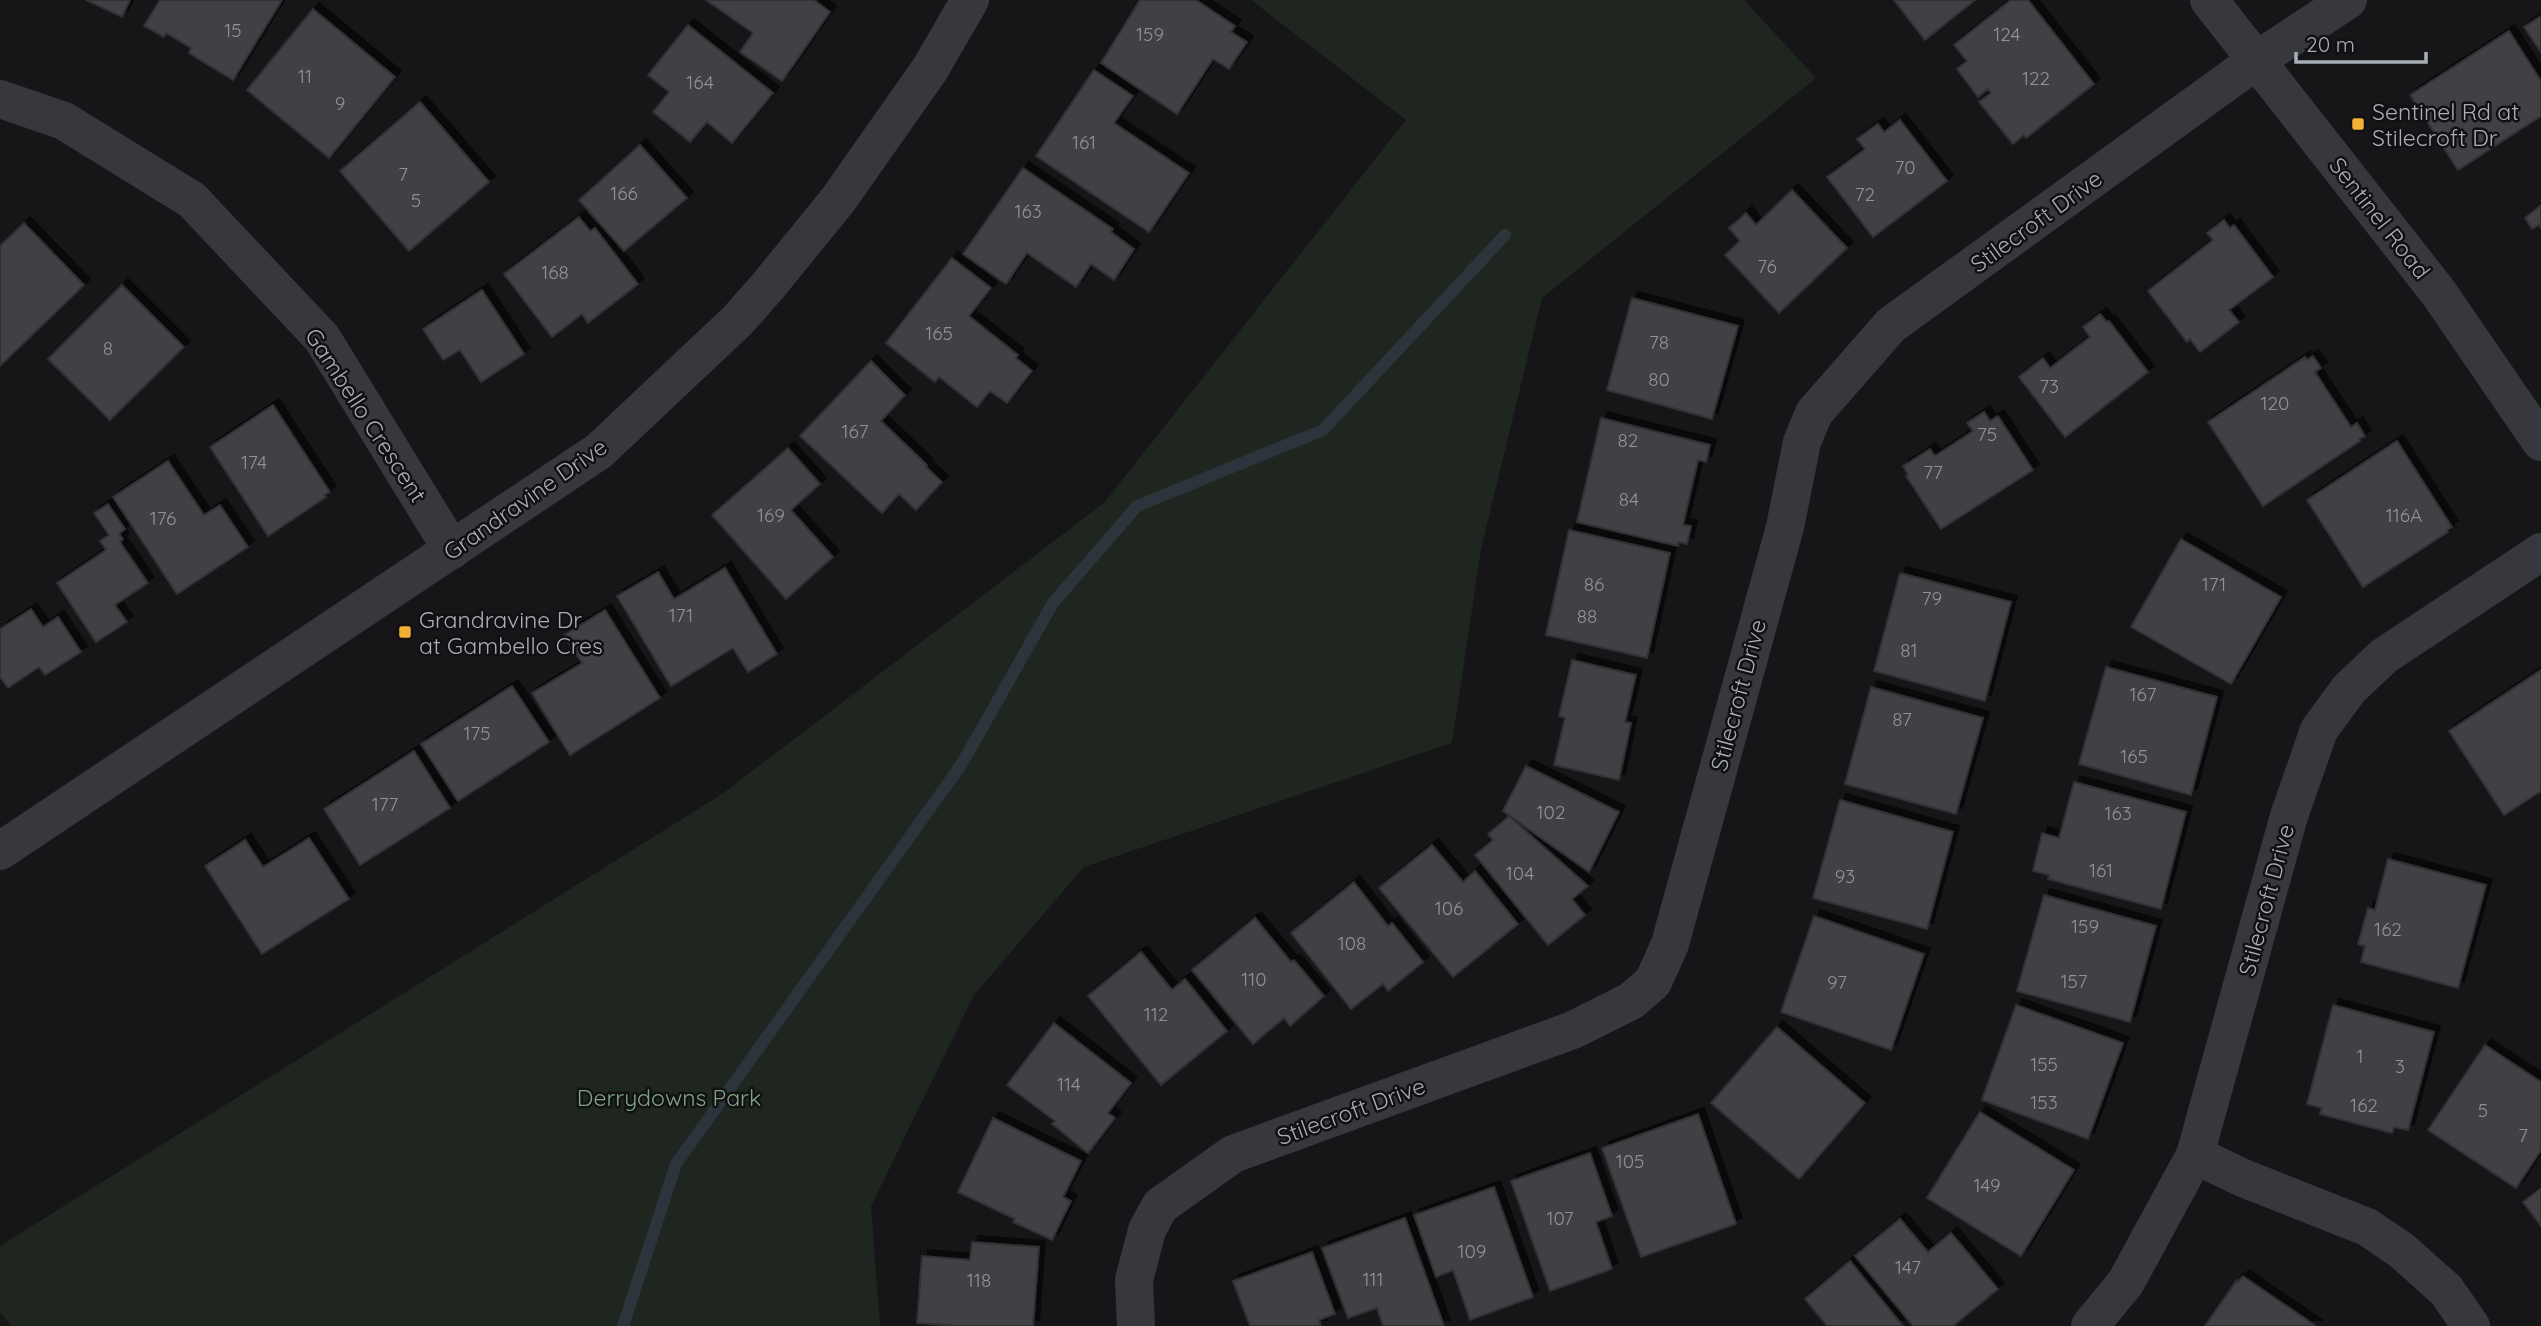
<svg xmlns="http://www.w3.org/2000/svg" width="2541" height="1326" font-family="Quicksand,sans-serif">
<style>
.green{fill:#1e261f}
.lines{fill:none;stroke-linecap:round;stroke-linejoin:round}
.stream{stroke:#2c353c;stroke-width:12}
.building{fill:#404145;stroke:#303034;stroke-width:2;filter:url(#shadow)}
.minor{stroke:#37383d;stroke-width:38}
.tertiary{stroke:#37383d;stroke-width:38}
.poi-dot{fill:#f2b134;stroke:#111113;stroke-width:2.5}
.labels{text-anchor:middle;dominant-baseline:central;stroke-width:5;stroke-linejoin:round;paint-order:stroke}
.number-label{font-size:19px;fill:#8e929b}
.poi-label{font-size:23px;fill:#a8adb8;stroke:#111113;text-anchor:start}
.street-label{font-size:23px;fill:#a8adb8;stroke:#111113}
.park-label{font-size:23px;fill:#7fa381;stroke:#111113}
</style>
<defs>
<filter id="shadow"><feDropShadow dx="6" dy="-6" stdDeviation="0" flood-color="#0009"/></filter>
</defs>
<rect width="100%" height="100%" fill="#161618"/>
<polygon class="green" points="1251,0 1744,0 1816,78 1542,298 1481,549 1452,743 1084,867 974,995 871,1206 880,1326 11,1326 0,1312 0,1246 722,794 1104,503 1406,120"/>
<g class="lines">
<polyline class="stream" points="623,1326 676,1164 961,765 1053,603 1137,506 1323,430 1505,235"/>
</g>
<g class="building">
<polygon points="86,0 130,0 122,17"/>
<polygon points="160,0 282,0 233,80 189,53 191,48 166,33 164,37 144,26"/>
<polygon points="706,0 814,0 830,12 782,81 740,52 753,33"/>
<polygon points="1140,0 1196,0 1235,26 1231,32 1247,42 1229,69 1213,59 1177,114 1101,63"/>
<polygon points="1894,0 1975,0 1925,40"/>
<polygon points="2011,0 2028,0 2094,84 2026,138 2024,135 2013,144 1979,102 1991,93 1988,89 1978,97 1957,69 1967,61 1954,45"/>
<polygon points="313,9 395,77 329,158 247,90"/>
<polygon points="2541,16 2541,52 2524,27"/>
<polygon points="688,25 773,93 732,143 707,122 690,142 653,112 669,92 648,75"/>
<polygon points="2509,31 2541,81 2541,116 2458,170 2410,95"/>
<polygon points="1094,70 1133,96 1114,123 1189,173 1149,232 1036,156"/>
<polygon points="420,102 489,182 409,251 340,171"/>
<polygon points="1900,120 1947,181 1873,237 1827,177 1865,149 1857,139 1878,124 1884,132"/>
<polygon points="640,145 687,198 624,251 579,200"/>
<polygon points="1023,168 1113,229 1111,232 1134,249 1114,280 1091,264 1076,287 1027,253 1006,284 963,254"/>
<polygon points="1792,190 1847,248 1779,313 1725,255 1740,241 1729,228 1746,213 1756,225"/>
<polygon points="2541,205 2541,228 2539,225 2532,229 2525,218"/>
<polygon points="579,217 590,231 595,228 638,284 588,323 582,314 552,337 504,274"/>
<polygon points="2224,220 2230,228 2234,225 2273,277 2229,310 2239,322 2200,352 2190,339 2187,342 2148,291 2213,240 2207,233"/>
<polygon points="24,223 84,285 0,366 0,246"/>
<polygon points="952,258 991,288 969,316 1018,355 1016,358 1032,371 1007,403 990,391 977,407 939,377 935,382 886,343"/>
<polygon points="122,285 184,347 110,420 48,359"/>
<polygon points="482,290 524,354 481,382 460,350 443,360 423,329"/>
<polygon points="1632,298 1738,326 1712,419 1607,390"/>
<polygon points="2100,314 2107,322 2109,321 2148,372 2065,437 2019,377 2043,358 2050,368 2090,337 2083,327"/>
<polygon points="2313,356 2321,368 2315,372 2351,427 2357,423 2365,436 2359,439 2360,441 2263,506 2208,422 2305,357 2307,360"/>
<polygon points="871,361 905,395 881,421 927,465 926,467 942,482 916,510 899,494 882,513 800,436"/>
<polygon points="273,405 330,492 324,495 326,497 268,536 210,447"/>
<polygon points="1984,412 1990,421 1998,416 2033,470 1941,529 1906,476 1908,474 1903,466 1930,449 1935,456 1973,431 1967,423"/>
<polygon points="1601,418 1710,445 1706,462 1698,460 1683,525 1691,526 1687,544 1679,542 1678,546 1577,522"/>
<polygon points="2397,441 2452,527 2447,530 2448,532 2363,587 2307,500"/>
<polygon points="788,448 820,484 791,510 833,557 786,599 712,515"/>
<polygon points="168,461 204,515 220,505 248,547 177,594 113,497"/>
<polygon points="108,504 125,529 119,534 123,539 120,542 148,583 115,605 127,622 96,642 57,583 106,550 100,541 109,535 94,513"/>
<polygon points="1569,530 1670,553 1647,658 1546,635"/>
<polygon points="2181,539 2281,597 2231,684 2131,627"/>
<polygon points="725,568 777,654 748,672 733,648 671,686 617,596 658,572 674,599"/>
<polygon points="1900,573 2011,602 1985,701 1874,671"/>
<polygon points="31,609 43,627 58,617 81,652 45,675 39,667 8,688 0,677 0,629"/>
<polygon points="605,610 660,698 570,755 532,693 582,663 564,635"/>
<polygon points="1572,660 1636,675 1625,722 1631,723 1619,780 1554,765 1565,718 1559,716"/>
<polygon points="2106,667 2217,697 2191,795 2079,764"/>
<polygon points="2541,670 2541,791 2504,815 2449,731"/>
<polygon points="512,686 549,742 458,801 421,744"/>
<polygon points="1871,687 1983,718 1956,814 1845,784"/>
<polygon points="414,751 450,808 360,865 324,809"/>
<polygon points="1526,766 1619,812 1589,872 1503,811"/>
<polygon points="2074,782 2186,812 2161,909 2048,879 2049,875 2033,871 2042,833 2059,838"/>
<polygon points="1840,800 1953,832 1927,929 1813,898"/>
<polygon points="1509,816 1588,886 1572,899 1585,915 1548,945 1475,855 1493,840 1488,834"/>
<polygon points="309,838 349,899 262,954 205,866 245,840 263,867"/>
<polygon points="1432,845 1463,882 1475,871 1518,924 1453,977 1379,888"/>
<polygon points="2388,859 2486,885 2458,988 2361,962 2365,946 2358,944 2368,908 2375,910"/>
<polygon points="1354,882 1388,926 1392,923 1423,962 1388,991 1383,984 1351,1009 1291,933"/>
<polygon points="2044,895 2156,926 2130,1022 2017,991"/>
<polygon points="1814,916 1924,954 1891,1050 1781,1012"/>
<polygon points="1255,918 1291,962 1294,960 1324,996 1290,1026 1284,1018 1253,1044 1192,970"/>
<polygon points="1141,952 1172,990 1185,979 1227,1031 1161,1085 1088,996"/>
<polygon points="2016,1005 2123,1043 2088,1139 1982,1100"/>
<polygon points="2333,1005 2434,1032 2408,1130 2394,1127 2392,1133 2320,1114 2322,1108 2307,1104"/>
<polygon points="1054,1023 1131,1083 1108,1113 1115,1118 1088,1153 1052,1124 1055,1121 1007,1085"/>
<polygon points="1777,1027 1865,1103 1799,1179 1711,1103"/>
<polygon points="2485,1045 2541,1082 2541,1150 2516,1188 2428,1130"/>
<polygon points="1980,1112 2074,1170 2021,1256 1927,1198"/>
<polygon points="1698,1114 1736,1224 1641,1257 1602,1148"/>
<polygon points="993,1118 1081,1161 1063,1197 1071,1201 1052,1240 1013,1222 1015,1219 958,1192"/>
<polygon points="1590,1153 1612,1216 1596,1222 1612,1269 1550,1291 1511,1181"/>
<polygon points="1494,1187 1533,1297 1470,1320 1453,1270 1436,1277 1414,1215"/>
<polygon points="2541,1188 2541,1226 2523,1202"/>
<polygon points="1405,1218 1444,1326 1383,1326 1377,1308 1348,1318 1322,1248"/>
<polygon points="1900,1219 1928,1252 1951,1233 1998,1289 1953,1326 1913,1326 1855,1256"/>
<polygon points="972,1242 1039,1247 1033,1326 957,1326 917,1323 922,1256 970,1260"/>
<polygon points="1312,1252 1335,1314 1319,1320 1321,1326 1250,1326 1233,1281"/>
<polygon points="1850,1261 1903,1326 1827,1326 1805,1299"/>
<polygon points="2243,1276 2253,1283 2316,1326 2205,1326 2237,1280 2238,1282"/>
</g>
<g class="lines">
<g class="minor">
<polyline points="0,99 64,121 192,200 322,338 452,550"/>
<polyline points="2195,1155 2243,1178 2367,1227 2401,1250 2446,1290 2471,1326"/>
<polyline points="1136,1326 1134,1280 1147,1230 1160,1206 1233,1154 1573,1030 1631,1001 1653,982 1670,944 1785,527 1802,442 1814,413 1891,325 2257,60 2348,0"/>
<polyline points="2090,1326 2126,1282 2195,1155 2289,816 2319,730 2349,689 2384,656 2541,552"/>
</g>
<g class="tertiary">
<polyline points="2209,0 2438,292 2541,442"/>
<polyline points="0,851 599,451 737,321 768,286 838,200 930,69 970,0"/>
</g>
</g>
<g class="poi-dot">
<rect x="2351" y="117" width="14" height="14" rx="3.5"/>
<rect x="398" y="625" width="14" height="14" rx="3.5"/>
</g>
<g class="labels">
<g class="number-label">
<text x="233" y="30">15</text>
<text x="1150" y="34">159</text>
<text x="2007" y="34">124</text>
<text x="305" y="76">11</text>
<text x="2036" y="78">122</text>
<text x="700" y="82">164</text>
<text x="340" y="103">9</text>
<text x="1084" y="142">161</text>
<text x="1905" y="167">70</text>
<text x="403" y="174">7</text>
<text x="624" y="193">166</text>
<text x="1865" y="194">72</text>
<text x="416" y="200">5</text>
<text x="1028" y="211">163</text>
<text x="1767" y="266">76</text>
<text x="555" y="272">168</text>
<text x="939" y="333">165</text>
<text x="1659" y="342">78</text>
<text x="108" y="348">8</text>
<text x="1659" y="379">80</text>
<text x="2049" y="386">73</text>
<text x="2275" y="403">120</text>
<text x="855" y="431">167</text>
<text x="1987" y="434">75</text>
<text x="1628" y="440">82</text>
<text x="254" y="462">174</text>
<text x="1933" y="472">77</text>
<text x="1629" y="499">84</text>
<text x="771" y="515">169</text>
<text x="2404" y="515">116A</text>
<text x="163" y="518">176</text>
<text x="1594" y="584">86</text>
<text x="2214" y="584">171</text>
<text x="1932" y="598">79</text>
<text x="681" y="615">171</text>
<text x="1587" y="616">88</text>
<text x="1909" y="650">81</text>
<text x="2143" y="694">167</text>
<text x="1902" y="719">87</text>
<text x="477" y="733">175</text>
<text x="2134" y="756">165</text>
<text x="385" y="804">177</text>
<text x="1551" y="812">102</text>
<text x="2118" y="813">163</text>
<text x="2101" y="870">161</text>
<text x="1520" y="873">104</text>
<text x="1845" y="876">93</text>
<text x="1449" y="908">106</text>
<text x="2085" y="926">159</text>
<text x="2388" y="929">162</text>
<text x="1352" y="943">108</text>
<text x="1254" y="979">110</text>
<text x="2074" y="981">157</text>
<text x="1837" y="982">97</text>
<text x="1156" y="1014">112</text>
<text x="2360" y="1056">1</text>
<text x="2044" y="1064">155</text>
<text x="2400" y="1066">3</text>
<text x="1069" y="1084">114</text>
<text x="2044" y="1102">153</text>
<text x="2364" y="1105">162</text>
<text x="2483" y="1110">5</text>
<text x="2523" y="1135">7</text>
<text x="1630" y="1161">105</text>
<text x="1987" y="1185">149</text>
<text x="1560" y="1218">107</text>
<text x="1472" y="1251">109</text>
<text x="1908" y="1267">147</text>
<text x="1373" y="1279">111</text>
<text x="979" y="1280">118</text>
</g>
<g class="poi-label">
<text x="2372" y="111">Sentinel Rd at<tspan x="2372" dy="26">Stilecroft Dr</tspan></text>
<text x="419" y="619">Grandravine Dr<tspan x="419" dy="26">at Gambello Cres</tspan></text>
</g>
<g class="street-label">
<text transform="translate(2380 218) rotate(52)">Sentinel Road</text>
<text transform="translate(2036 221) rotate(-36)">Stilecroft Drive</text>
<text transform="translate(366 415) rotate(57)">Gambello Crescent</text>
<text transform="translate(525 499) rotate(-35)">Grandravine Drive</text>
<text transform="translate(1738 695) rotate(-75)">Stilecroft Drive</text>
<text transform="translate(2266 900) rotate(-75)">Stilecroft Drive</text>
<text transform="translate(1351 1111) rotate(-20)">Stilecroft Drive</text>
</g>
<g class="park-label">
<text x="669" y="1097">Derrydowns Park</text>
</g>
</g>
<path d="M2296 52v10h130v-10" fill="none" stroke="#a8adb8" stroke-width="3.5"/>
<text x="2306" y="52" font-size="21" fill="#a8adb8" stroke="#111113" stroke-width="5" paint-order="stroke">20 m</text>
</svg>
